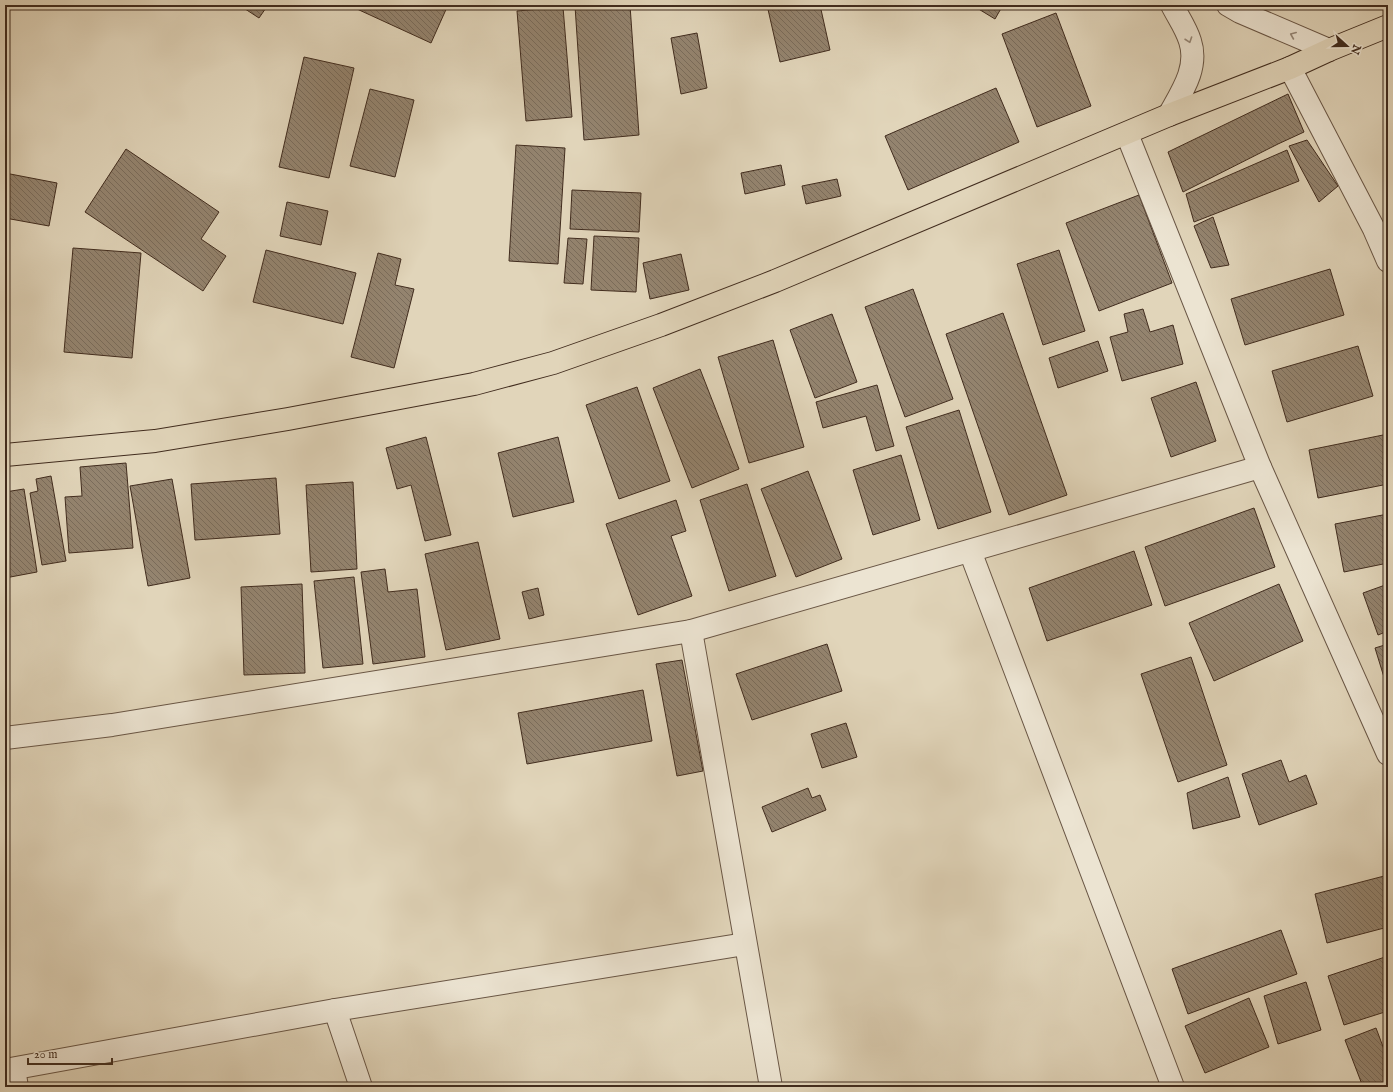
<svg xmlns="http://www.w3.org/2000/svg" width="1393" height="1092" font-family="'IM FELL English',serif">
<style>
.building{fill:url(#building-back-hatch);stroke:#412c1e}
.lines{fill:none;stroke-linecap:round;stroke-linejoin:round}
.minor-casing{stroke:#695645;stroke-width:24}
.major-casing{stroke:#412c1e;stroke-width:24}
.minor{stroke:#ece4d2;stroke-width:22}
.major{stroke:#e1d5ba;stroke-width:22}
.oneway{stroke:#968878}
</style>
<defs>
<pattern id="building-back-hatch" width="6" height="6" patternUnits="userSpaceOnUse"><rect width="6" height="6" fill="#94846f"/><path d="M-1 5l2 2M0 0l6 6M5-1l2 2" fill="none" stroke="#7a6c5b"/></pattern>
</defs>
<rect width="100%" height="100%" fill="#e1d5ba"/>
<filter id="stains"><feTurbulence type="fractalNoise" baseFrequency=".005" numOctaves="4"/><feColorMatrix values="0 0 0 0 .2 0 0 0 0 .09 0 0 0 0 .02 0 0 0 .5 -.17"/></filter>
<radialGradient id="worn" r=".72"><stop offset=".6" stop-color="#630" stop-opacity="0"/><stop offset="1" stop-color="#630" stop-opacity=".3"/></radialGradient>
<g class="building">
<polygon points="239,5 268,5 259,18"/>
<polygon points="359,5 448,5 431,43 357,9"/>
<polygon points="593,5 630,5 639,135 584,140 575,6"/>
<polygon points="767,5 820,5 830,50 780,62"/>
<polygon points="972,5 1003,5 995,19"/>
<polygon points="563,7 572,117 526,121 517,11"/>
<polygon points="1056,13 1091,106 1037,127 1002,34"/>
<polygon points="697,33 707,88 681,94 671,38"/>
<polygon points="304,57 354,68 329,178 279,167"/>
<polygon points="996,88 1019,142 908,190 885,136"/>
<polygon points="370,89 414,100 395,177 350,166"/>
<polygon points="1288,94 1304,132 1278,144 1183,192 1168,152"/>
<polygon points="1307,140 1338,186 1319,202 1289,146"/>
<polygon points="516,145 565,148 558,264 509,261"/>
<polygon points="126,149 219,212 201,239 226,256 203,291 85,212"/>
<polygon points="1287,150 1299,181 1194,222 1186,194"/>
<polygon points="781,165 785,185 745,194 741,173"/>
<polygon points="5,173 57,183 49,226 5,218"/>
<polygon points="837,179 841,196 806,204 802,186"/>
<polygon points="572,190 641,193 639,232 570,229"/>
<polygon points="1139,195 1172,283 1099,311 1066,223"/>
<polygon points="287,202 328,211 321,245 280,236"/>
<polygon points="1213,217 1229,265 1211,268 1194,226"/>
<polygon points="594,236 639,238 636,292 591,290"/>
<polygon points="568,238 587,239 583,284 564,283"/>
<polygon points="73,248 141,253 132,358 64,352"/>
<polygon points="266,250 356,273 343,324 253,302"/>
<polygon points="1059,250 1085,331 1043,345 1017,264"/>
<polygon points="378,253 401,259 395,285 414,289 394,368 351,357"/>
<polygon points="681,254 689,290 650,299 643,263"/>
<polygon points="1330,269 1344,315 1245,345 1231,299"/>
<polygon points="913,289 953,399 905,417 865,307"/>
<polygon points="1143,309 1150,332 1173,325 1183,364 1122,381 1110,337 1128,332 1124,314"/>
<polygon points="1003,313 1067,495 1009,515 946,334"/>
<polygon points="832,314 857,382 815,398 790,330"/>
<polygon points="773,340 804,447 749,463 718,357"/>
<polygon points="1098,341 1108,371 1058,388 1049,358"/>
<polygon points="1358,346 1373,396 1287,422 1272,371"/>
<polygon points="700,369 739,469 692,488 653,388"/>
<polygon points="1196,382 1216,441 1171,457 1151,398"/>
<polygon points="877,385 894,446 876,451 866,416 823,428 816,402"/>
<polygon points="637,387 670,481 619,499 586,405"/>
<polygon points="959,410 991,512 938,529 906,427"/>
<polygon points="1388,434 1388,484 1318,498 1309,450"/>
<polygon points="426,437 451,535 425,541 411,485 397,489 386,448"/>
<polygon points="558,437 574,502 513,517 498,453"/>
<polygon points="901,455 920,520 873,535 853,470"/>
<polygon points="126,463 133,548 69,553 65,497 82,496 80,467"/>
<polygon points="808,471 842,559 796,577 761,489"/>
<polygon points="51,476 66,561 42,565 30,493 38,491 36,479"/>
<polygon points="276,478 280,534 195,540 191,484"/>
<polygon points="172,479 190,578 148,586 130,486"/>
<polygon points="353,482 357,569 311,572 306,485"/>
<polygon points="747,484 776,576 729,591 700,500"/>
<polygon points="24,489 37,572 5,578 5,492"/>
<polygon points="676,500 686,531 671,536 692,596 638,615 606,524"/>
<polygon points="1254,508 1275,567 1165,606 1145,547"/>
<polygon points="1388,514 1388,563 1344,572 1335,524"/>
<polygon points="478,542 500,639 446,650 425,554"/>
<polygon points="1134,551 1152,605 1047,641 1029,588"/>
<polygon points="385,569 388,592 417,589 425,657 373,664 361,572"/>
<polygon points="354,577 363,664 323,668 314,581"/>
<polygon points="302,584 305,673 244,675 241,587"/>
<polygon points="1279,584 1303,641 1214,681 1189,623"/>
<polygon points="1388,584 1388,631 1378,635 1363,593"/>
<polygon points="538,588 544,615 529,619 522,592"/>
<polygon points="827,644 842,691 752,720 736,674"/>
<polygon points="1388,644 1388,687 1387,687 1375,648"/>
<polygon points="1191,657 1227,765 1178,782 1141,674"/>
<polygon points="682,660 703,771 677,776 656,664"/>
<polygon points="643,690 652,741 527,764 518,713"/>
<polygon points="846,723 857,757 822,768 811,734"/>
<polygon points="1281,760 1289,782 1306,775 1317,804 1259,825 1242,774"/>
<polygon points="1228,777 1240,817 1193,829 1187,793"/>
<polygon points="808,788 812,798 820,795 826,810 772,832 762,807"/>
<polygon points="1388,875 1388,927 1327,943 1315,894"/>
<polygon points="1281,930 1297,974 1188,1014 1172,969"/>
<polygon points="1388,956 1388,1011 1344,1025 1328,976"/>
<polygon points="1306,982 1321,1030 1278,1044 1264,996"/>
<polygon points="1249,998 1269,1047 1205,1073 1185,1026"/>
<polygon points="1376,1028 1388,1060 1388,1087 1363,1087 1345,1040"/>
</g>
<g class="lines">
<g class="minor-casing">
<g id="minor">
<polyline points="1228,5 1240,12 1329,50"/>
<polyline points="1290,68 1374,229 1388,261"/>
<path d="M1169 115C1181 93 1199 68 1190 41 1186 28 1178 17 1172 5"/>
<polyline points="1260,467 1388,754"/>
<polyline points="970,551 1173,1087"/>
<polyline points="691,631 771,1087"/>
<polyline points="5,738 112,725 691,631 1260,467 1127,134"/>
<polyline points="335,1010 361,1087"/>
<polyline points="14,1069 17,1087"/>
<polyline points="5,1070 335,1010 745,944"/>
</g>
</g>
<g class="major-casing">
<polyline id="major" points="5,455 155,441 288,419 474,384 553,363 661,325 775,281 1169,115 1290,68 1329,50 1388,26"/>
</g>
<use href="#minor" class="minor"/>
<use href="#major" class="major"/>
</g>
<defs><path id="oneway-chevron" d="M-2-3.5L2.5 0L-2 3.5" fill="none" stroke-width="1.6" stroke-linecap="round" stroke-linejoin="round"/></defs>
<g class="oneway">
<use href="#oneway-chevron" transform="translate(1293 35) rotate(-157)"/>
<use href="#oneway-chevron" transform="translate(1189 40) rotate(71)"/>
</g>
<rect width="1393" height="1092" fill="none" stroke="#e1d5ba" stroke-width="20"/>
<rect x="6" y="6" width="1381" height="1080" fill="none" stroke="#412c1e" stroke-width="2"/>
<rect x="10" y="10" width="1373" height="1072" fill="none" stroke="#412c1e"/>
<g transform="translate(1347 46) rotate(111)" stroke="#ece4d2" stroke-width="3" paint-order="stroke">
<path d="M0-3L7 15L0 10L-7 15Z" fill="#412c1e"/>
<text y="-6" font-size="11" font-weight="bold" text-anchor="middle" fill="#412c1e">N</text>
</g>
<path d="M28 1058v6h84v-6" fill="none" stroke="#412c1e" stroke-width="2"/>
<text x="34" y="1058" font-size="12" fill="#412c1e" stroke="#ece4d2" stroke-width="3" paint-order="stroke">20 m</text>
<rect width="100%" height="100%" filter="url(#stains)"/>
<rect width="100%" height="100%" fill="url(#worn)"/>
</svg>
